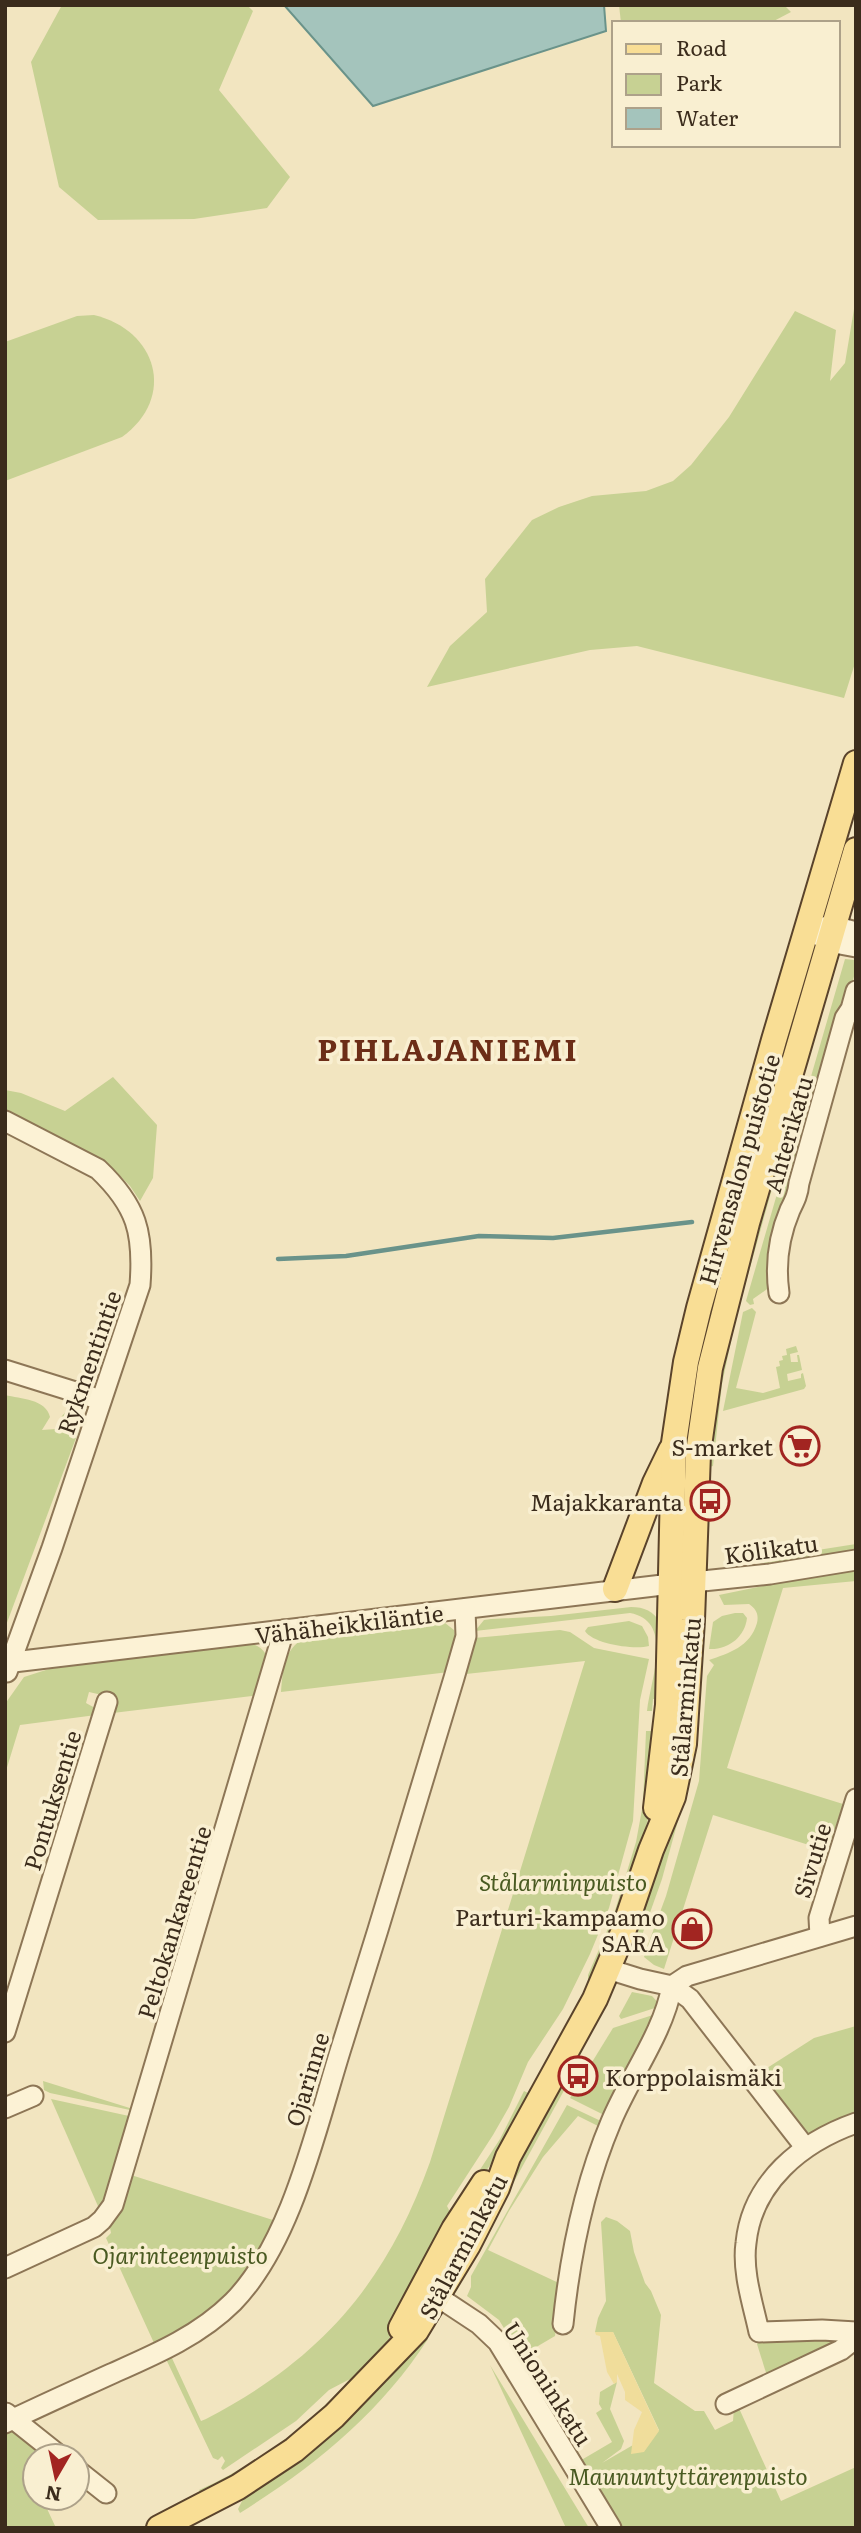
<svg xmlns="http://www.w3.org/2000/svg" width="861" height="2533" font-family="Literata,serif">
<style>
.green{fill:#c7d193}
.sand{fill:#f0dd9b}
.water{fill:#a4c4bc;stroke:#6a938a;stroke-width:2}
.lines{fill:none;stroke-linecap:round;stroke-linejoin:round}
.stream{stroke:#6a938a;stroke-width:4.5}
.minor-casing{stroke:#8d7656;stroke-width:23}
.major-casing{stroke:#5a432b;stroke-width:28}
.minor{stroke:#fcf2d5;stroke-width:19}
.major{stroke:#f9de95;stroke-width:24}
.labels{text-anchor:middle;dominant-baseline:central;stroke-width:7;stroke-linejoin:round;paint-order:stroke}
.street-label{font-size:23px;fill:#3b2c1c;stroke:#f9efd1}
.poi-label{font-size:23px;fill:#3b2c1c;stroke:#f9efd1;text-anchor:end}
.park-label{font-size:23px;font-style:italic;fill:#495a21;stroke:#f9efd1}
.district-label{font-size:30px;font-weight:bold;letter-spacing:2px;fill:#6c2d17;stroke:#f9efd1}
</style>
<rect width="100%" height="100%" fill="#f2e5c0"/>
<g class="green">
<polygon points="62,5 247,5 253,11 219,90 290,177 267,208 194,219 98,220 59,187 31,62"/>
<polygon points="619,5 784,5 791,12 770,23 621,23"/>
<polygon points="856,297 856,660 844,698 637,646 590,650 427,687 450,646 487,612 485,579 532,520 559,507 592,496 646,491 673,481 691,465 729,417 795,311 836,330 830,381 845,363"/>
<path d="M94 315C157 330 177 397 122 437L5 481V342L77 316Z"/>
<polygon points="845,959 855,960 856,969 770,1287 753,1299 754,1304 750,1305 746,1301"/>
<polygon points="832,974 736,1318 722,1384 713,1466 709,1467 707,1435 718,1366"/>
<polygon points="113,1077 157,1125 153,1178 140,1201 130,1186 107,1163 5,1112 5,1090 21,1093 65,1111"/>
<polygon points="752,1308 756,1312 736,1388 763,1393 780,1388 776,1367 780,1366 779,1361 783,1360 782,1356 787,1355 786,1349 796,1346 798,1352 790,1354 791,1362 798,1362 797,1355 799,1355 802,1370 787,1374 788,1381 801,1378 801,1374 803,1373 806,1386 804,1389 723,1411 743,1312"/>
<path d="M5 1395C21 1399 46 1399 50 1417L42 1430 56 1429 62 1416 70 1407C80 1411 81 1421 79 1430L5 1628Z"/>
<polygon points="856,1544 856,1553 790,1562 760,1563 760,1559"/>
<path d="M856 1567V1581L783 1588 727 1768 843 1804 828 1851 713 1815 664 1969 654 1965 644 1957 646 1950 666 1896 699 1781 707 1676 714 1665 709 1660C729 1653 750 1647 757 1623 759 1614 756 1609 749 1604L724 1605 719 1595Z"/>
<path d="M631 1607C644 1607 654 1611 660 1623L656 1699H653L652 1711H647C650 1681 675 1621 630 1613L475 1631 484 1620 491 1619 551 1616Z"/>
<path d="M735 1613H743L747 1618C745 1637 728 1650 709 1649L713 1622 722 1616Z"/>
<path d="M629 1621 642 1626 648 1637 649 1646C634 1650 593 1644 585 1631L588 1627Z"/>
<path d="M445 1623 454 1630 456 1643 449 1672 281 1692C283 1671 283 1649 305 1638Z"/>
<path d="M560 1630 570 1632 594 1648 649 1659 640 1700 633 1821 609 1908 590 1954 563 2009 528 2062 509 2107 493 2135 447 2206 451 2214 500 2139 524 2091 528 2093 522 2113 506 2143 473 2189 389 2339 364 2371 344 2394 272 2453 201 2495 199 2490C257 2464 308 2427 350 2379L329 2390 296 2421 223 2470 221 2468 225 2461 222 2456 218 2460 213 2458 166 2359 171 2356 201 2421 206 2419C321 2359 386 2284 430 2162L585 1661 466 1674 468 1667 466 1663 474 1638Z"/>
<path d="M253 1644C277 1653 267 1676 261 1695L113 1713 115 1698 89 1692 86 1703 95 1708 96 1715 20 1725 5 1774V1704L24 1677 49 1669 83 1664Z"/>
<polygon points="646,1731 655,1731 650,1811 642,1842 633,1878 588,1987 588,1975 613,1917 636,1842 643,1804"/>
<polygon points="684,1799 662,1879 636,1952 633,1938 676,1813"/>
<polygon points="632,1992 652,1996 661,2006 621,2019 619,2016"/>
<polygon points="662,2012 606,2116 570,2098 613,2028"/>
<polygon points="856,2026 856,2118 804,2139 756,2075 814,2038"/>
<polygon points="43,2081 133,2109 130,2110 50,2093 44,2090"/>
<polygon points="565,2083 567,2085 464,2273 465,2268 553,2096"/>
<polygon points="51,2099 129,2116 132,2120 101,2213"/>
<polygon points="567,2105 603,2122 600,2127 578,2116 543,2157 509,2211 488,2250 561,2284 555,2336 521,2356 499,2320 467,2296 471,2287 471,2276"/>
<path d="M131 2175 276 2221C254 2279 210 2318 154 2343L106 2238 111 2233 109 2223 113 2218 119 2216Z"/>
<polygon points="606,2217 617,2221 630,2231 634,2252 645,2283 651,2291 661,2315 654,2383 695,2411 704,2411 715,2430 733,2421 734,2408 738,2406 781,2501 856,2467 856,2528 621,2528 578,2462 612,2442 596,2413 602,2409 599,2404 600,2392 617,2382 610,2409 624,2441 621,2449 602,2463 659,2430 613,2332 595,2332 598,2318 606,2301 601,2222"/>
<path d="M427 2336 428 2339C380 2413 315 2466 240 2513L238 2509 245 2495C279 2470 317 2446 349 2418 377 2392 397 2360 427 2336Z"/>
<polygon points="843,2338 843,2343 768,2379 757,2344 760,2340"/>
<polygon points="490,2365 589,2528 566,2528"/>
<polygon points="9,2431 16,2431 46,2456 35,2456 35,2498 42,2498 56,2528 5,2528 5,2432"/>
</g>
<polygon class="sand" points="595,2332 613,2332 659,2431 644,2452 631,2454 634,2430 642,2412 625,2400 625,2392 617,2374 617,2382 614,2384 607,2372 600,2336 596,2335"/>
<polygon class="water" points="284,5 604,5 606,31 373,106"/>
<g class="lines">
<polyline class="stream" points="278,1259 346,1256 479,1236 553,1238 692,1222"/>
<g class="minor-casing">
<g id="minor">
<polyline points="823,927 833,926 856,932"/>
<polyline points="818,935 829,942 856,947"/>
<path d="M5 1121 98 1169C137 1206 144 1233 140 1285L52 1548 7 1672"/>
<path d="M779 1293C775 1265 779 1236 790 1210 795 1200 798 1194 799 1183L845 1018 851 1009 856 991"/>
<polyline points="5,1370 101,1400"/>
<polyline points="693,1582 770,1574 856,1560"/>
<polyline points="5,1663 671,1584"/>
<polyline points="820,1936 819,1918 856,1799"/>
<polyline points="608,1969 640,1979 672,1986 690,1999 805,2147"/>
<polyline points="672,1986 687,1976 856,1926"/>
<polyline points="5,2032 107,1702"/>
<polyline points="5,2108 33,2096"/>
<path d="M856 2123C802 2142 752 2182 746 2243 742 2272 753 2304 759 2332L822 2330 856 2332"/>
<polyline points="5,2268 94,2227 102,2220 113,2205 284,1630"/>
<polyline points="426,2289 479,2324 498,2342 611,2528"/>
<path d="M563 2324C570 2255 584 2186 611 2122 630 2076 663 2034 672 1986"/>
<polyline points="726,2404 841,2350 856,2338"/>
<polyline points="6,2413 60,2456"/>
<path d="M5 2423C40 2406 76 2390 111 2374 154 2355 199 2336 233 2302 293 2241 317 2123 343 2042 381 1921 418 1800 454 1678L466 1636 465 1609"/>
<polyline points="77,2470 106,2493"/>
</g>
</g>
<g class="major-casing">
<g id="major">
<polyline points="615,1589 655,1483 671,1450"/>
<polyline points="656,1808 668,1705 674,1443 686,1362 699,1308 774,1040 856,763"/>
<polyline points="401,2328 454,2229 484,2183"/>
<polyline points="159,2528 238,2487 294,2450 334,2416 416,2331 468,2245 497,2188 508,2157 595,1999 622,1935 651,1850 673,1797 684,1744 692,1620 698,1453 710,1368 747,1223 856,850"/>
</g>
</g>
<use href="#minor" class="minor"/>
<use href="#major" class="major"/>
</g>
<defs>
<g id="supermarket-ring" transform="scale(2.0125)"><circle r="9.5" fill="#f9efd1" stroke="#a22521" stroke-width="1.5"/><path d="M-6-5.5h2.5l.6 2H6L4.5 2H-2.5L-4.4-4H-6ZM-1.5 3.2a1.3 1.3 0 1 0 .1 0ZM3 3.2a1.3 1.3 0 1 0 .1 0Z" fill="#a22521"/></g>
<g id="bus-ring" transform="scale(2.0125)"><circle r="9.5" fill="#f9efd1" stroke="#a22521" stroke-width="1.5"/><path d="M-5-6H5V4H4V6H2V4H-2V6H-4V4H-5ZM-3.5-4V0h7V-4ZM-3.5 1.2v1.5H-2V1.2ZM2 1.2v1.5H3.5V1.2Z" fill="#a22521"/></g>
<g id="shop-ring" transform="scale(2.0125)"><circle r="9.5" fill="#f9efd1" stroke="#a22521" stroke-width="1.5"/><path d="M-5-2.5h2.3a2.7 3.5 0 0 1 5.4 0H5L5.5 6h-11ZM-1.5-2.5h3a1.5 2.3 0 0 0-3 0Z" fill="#a22521"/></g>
</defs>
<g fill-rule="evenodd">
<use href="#supermarket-ring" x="800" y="1446"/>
<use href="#bus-ring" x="710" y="1501"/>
<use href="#shop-ring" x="692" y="1929"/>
<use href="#bus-ring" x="578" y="2076"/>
</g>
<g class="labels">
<g class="street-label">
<text transform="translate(787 1134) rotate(-74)">Ahterikatu</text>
<text transform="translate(738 1169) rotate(-74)">Hirvensalon puistotie</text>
<text transform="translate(88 1362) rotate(-71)">Rykmentintie</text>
<text transform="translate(771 1548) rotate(-8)">Kölikatu</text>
<text transform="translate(349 1623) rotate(-7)">Vähäheikkiläntie</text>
<text transform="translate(684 1697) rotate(-85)">Stålarminkatu</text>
<text transform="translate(51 1800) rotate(-73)">Pontuksentie</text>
<text transform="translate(811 1860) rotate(-73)">Sivutie</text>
<text transform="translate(173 1922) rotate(-73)">Peltokankareentie</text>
<text transform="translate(306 2079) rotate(-73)">Ojarinne</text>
<text transform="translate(462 2246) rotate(-62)">Stålarminkatu</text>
<text transform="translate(549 2383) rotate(57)">Unioninkatu</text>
</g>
<g class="poi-label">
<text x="773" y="1446">S-market</text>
<text x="683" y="1501">Majakkaranta</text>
<text x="665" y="1916">Parturi-kampaamo<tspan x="665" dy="26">SARA</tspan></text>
<text x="605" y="2076" text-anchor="start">Korppolaismäki</text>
</g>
<g class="park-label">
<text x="563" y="1881">Stålarminpuisto</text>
<text x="180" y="2254">Ojarinteenpuisto</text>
<text x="688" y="2475">Maununtyttärenpuisto</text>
</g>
<g class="district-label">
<text x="448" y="1048">PIHLAJANIEMI</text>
</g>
</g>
<rect width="861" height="2533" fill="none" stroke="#3b2c1c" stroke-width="14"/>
<rect x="612" y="21" width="228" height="126" fill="#f9efd1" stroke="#ada189" stroke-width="2"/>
<rect x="626" y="44" width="35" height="10" fill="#f9de95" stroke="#ada189" stroke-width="2"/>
<text x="676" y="56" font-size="21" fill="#3b2c1c">Road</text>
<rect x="626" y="74" width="35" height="21" fill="#c7d193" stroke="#ada189" stroke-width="2"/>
<text x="676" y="91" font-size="21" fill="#3b2c1c">Park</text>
<rect x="626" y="108" width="35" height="21" fill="#a4c4bc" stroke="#ada189" stroke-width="2"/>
<text x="676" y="126" font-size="21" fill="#3b2c1c">Water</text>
<g transform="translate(56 2477) rotate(189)"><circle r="33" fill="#f9efd1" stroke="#ada189" stroke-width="2"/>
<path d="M0-5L12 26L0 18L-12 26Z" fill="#a22521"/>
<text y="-10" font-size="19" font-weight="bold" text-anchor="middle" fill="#3b2c1c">N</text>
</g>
</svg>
